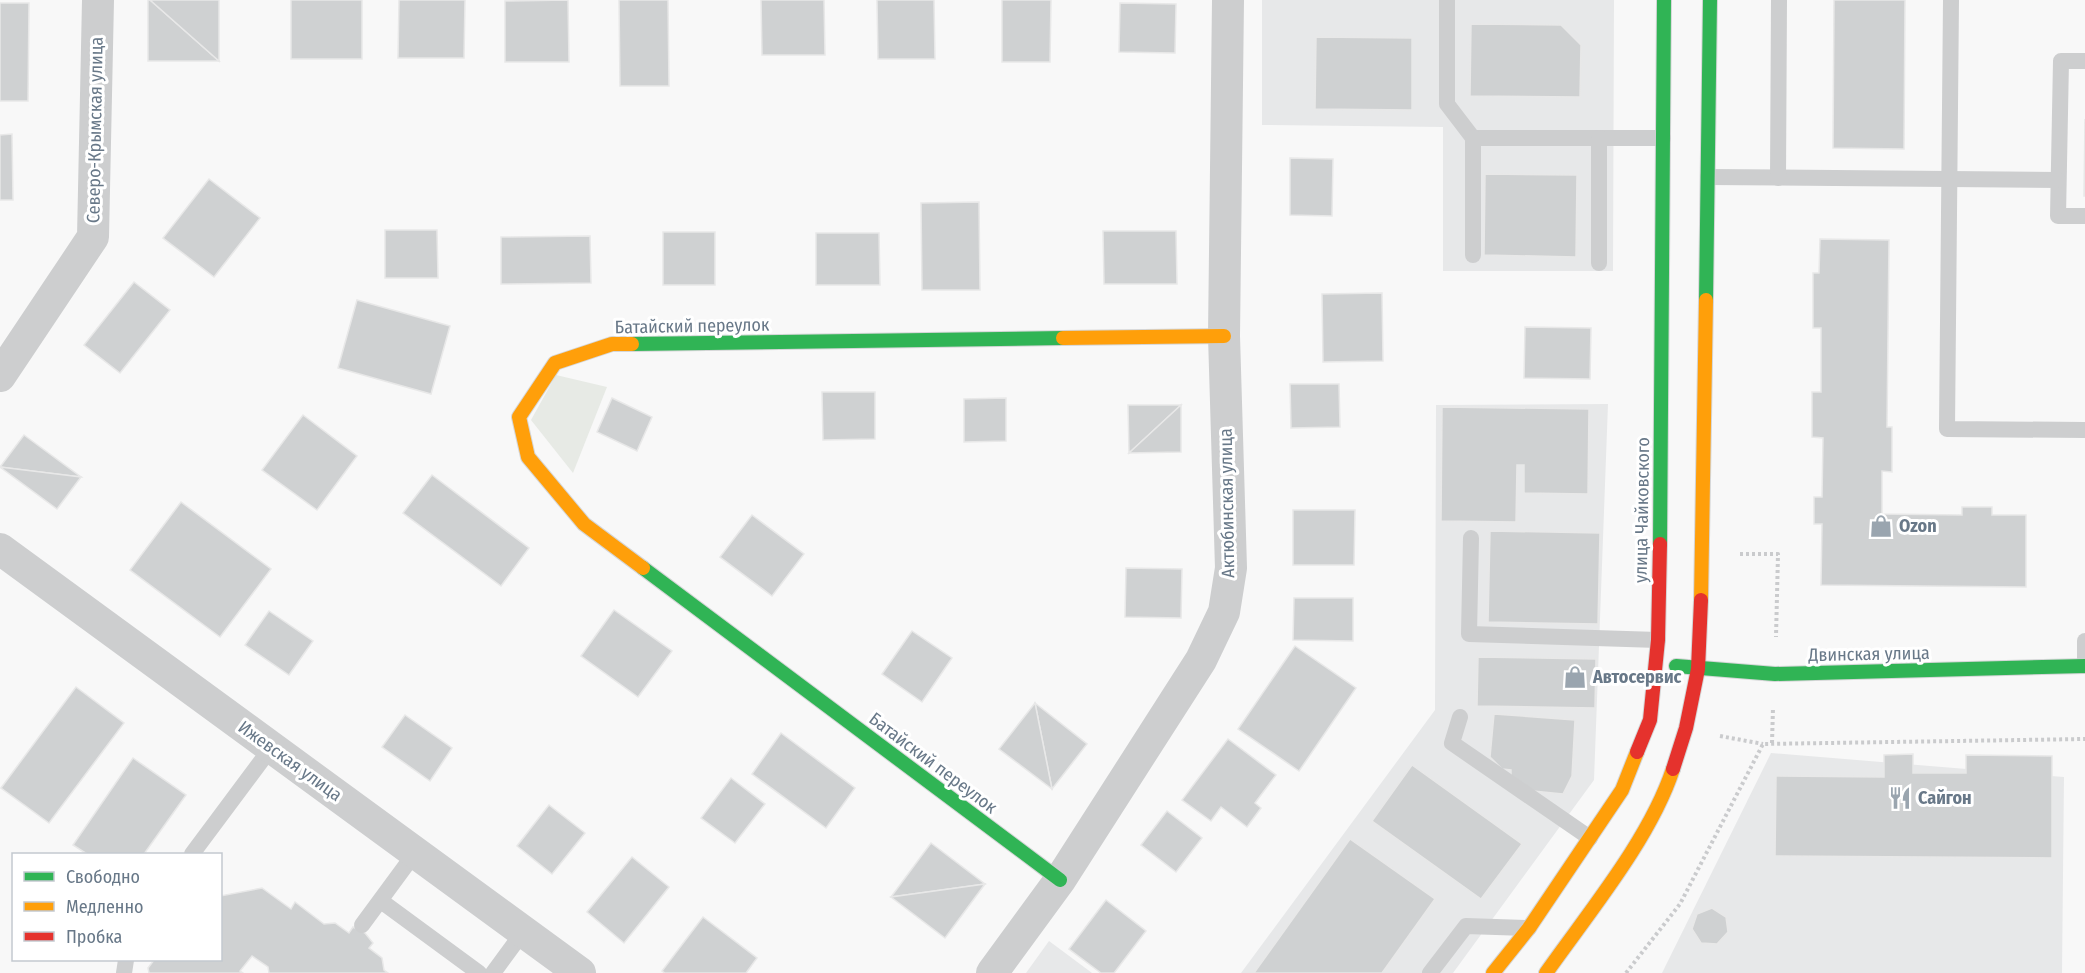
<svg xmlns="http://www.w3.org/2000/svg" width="2085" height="973" font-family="'Fira Sans Condensed',sans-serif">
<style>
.built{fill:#e7e8e9}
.green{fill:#e7eae5}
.building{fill:#cfd1d2;stroke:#e8e8e8;stroke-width:1.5}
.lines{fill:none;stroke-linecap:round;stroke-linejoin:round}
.fast-casing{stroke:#d5d6d7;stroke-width:16}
.slow-casing{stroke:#d5d6d7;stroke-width:16}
.jam-casing{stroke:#d5d6d7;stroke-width:16}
.path{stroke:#cacbcd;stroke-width:4;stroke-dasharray:3 3;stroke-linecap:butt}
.lane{stroke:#cdcecf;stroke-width:16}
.street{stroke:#cdcecf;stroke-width:32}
.fast{stroke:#30b455;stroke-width:14}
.slow{stroke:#ff9f0a;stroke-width:14}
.jam{stroke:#e5322d;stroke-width:14}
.labels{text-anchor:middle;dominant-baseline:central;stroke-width:6;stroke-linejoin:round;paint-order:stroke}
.street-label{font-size:18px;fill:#687888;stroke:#fff}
.poi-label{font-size:18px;font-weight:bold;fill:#687888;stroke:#fff;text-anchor:start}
</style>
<rect width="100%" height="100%" fill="#f8f8f8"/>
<g class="built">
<polygon points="1262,0 1614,0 1613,271 1443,271 1443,127 1262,125"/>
<polygon points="1608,404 1594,780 1453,973 1241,973 1435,710 1436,405"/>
<polygon points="1771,753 2064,777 2062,973 1662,973"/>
<polygon points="1049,941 1092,973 1026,973"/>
</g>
<polygon class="green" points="556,375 607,387 573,473 531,420"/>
<g class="building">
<polygon points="148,0 150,0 219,61 148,61"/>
<polygon points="150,0 219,0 219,61"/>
<rect x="291" y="0" width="71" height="59"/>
<polygon points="399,0 465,0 464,58 398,58"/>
<polygon points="568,0 569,62 505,62 505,1"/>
<polygon points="619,0 668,0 669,86 620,86"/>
<polygon points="761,0 824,0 825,55 762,55"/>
<polygon points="877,0 934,0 935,59 878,59"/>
<polygon points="1002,0 1051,0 1050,62 1002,62"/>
<polygon points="1834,0 1905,0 1904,149 1833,148"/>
<polygon points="0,3 29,3 28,101 0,101"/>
<polygon points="1120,3 1176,4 1175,53 1119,52"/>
<polygon points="1471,24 1561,25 1581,45 1580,97 1470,96"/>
<polygon points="1316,37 1412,38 1412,110 1315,109"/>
<polygon points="2085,119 2085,196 2084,196"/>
<polygon points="12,134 13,200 0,200 0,135"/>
<polygon points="1290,158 1333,159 1332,216 1290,215"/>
<polygon points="1485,174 1577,175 1576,257 1484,255"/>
<polygon points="209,179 260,218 214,277 163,238"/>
<polygon points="979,202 980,290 922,290 921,203"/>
<polygon points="385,230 437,230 438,278 385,278"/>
<polygon points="1103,231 1176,231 1177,284 1104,284"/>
<rect x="663" y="232" width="52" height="53"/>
<polygon points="816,233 879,233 880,285 816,285"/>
<polygon points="590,236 591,283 501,284 501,237"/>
<polygon points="1820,239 1889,240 1887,427 1892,427 1892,472 1882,471 1882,514 1962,515 1962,507 1992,507 1992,515 2026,515 2026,587 1821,585 1822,524 1814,524 1814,497 1822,497 1823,438 1812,437 1812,392 1821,392 1821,328 1813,328 1813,273 1819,273"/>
<polygon points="134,282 170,310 120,373 84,345"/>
<polygon points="1382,293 1383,361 1323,362 1322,294"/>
<polygon points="357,300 450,326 431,394 338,368"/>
<polygon points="1525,327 1591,328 1590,379 1524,378"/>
<polygon points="1290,384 1339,384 1340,427 1291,428"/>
<polygon points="822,392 875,392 875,439 823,440"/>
<polygon points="612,398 652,417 637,451 597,432"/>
<polygon points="1006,398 1006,441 964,442 964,399"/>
<polygon points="1128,405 1181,405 1129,453"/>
<polygon points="1181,405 1181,452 1129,453"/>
<polygon points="1442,407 1589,409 1588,494 1524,493 1524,465 1517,465 1516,522 1441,521"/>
<polygon points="303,415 357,456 317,510 262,470"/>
<polygon points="24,435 81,477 0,467"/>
<polygon points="0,467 81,477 57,509"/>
<polygon points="432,475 529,548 501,586 403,513"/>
<polygon points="181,502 271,569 220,637 130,570"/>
<polygon points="1293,510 1355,510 1354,565 1293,565"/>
<polygon points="752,515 804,554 772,596 720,557"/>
<polygon points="1490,531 1600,533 1598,624 1488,622"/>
<polygon points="1126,568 1182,569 1181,618 1125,617"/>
<polygon points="1294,598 1353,598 1353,641 1293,640"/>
<polygon points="614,610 672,651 638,697 581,656"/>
<polygon points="269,611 313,641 289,675 245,645"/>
<polygon points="912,631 952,658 922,702 882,674"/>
<polygon points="1295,646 1356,688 1299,771 1238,729"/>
<polygon points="1478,657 1596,659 1595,708 1477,706"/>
<polygon points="76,687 124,723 49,823 1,788"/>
<polygon points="1035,703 1087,744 1052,789"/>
<polygon points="1035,703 1052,789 999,749"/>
<polygon points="1494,714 1575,720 1572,776 1563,794 1533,791 1511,779 1511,770 1502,769 1490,757"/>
<polygon points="405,715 452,748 430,781 382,747"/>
<polygon points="781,733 855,788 826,828 752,774"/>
<polygon points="1228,739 1276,775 1255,803 1261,808 1247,827 1221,807 1211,821 1182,800"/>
<polygon points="1913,754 1913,773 1966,773 1966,755 2052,756 2052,858 1775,856 1776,776 1884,777 1884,755"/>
<polygon points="133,758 186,795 144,854 87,854 73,845"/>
<polygon points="1412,765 1522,844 1481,899 1372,821"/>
<polygon points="731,778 765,804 735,843 701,818"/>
<polygon points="549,805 585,833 552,874 517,846"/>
<polygon points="1167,811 1202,838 1176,872 1141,845"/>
<polygon points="1350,839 1435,899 1382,973 1254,973"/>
<polygon points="931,843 985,884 891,897"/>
<polygon points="632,857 669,887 624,943 587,912"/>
<polygon points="985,884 945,938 891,897"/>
<polygon points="262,888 291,909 295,902 324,924 335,923 349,933 353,927 365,933 373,943 369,948 382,958 384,970 388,973 269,973 268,967 252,956 240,971 243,973 149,973 148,968 154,960 220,960 220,896"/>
<polygon points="1106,900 1146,931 1114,973 1101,973 1069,949"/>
<polygon points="1712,908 1726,917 1728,932 1717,944 1701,943 1692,929 1697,914"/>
<polygon points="703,917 757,958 746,973 665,973 662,971"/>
</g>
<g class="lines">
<g class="fast-casing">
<g id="fast">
<polyline points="1706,300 1710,0"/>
<polyline points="632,344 1063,338"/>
<polyline points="1660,544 1664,0"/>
<polyline points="643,568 1060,880"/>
<polyline points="1676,666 1775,674 2085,666"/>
</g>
</g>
<g class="slow-casing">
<g id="slow">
<polyline points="1063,338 1224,336"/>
<polyline points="632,344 612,344 555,363 519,417 528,457 584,524 643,568"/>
<polyline points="1701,600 1706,300"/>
<polyline points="1493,973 1529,928 1622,790 1637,752"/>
<path d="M1546 973C1589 912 1650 839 1673 769"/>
</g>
</g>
<g class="jam-casing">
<g id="jam">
<polyline points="1637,752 1650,720 1658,640 1660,544"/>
<polyline points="1673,769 1686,728 1698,669 1701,600"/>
</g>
</g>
<g class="path">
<polyline points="1740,554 1778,554 1776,637"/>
<polyline points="1720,736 1763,744"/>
<polyline points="1772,743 1773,708"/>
<polyline points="1626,973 1680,904 1763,744 2085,739"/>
</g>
<g class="lane">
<polyline points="1447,0 1447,104 1473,138 1663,138"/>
<polyline points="1951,0 1947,429 2085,430"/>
<polyline points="2085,61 2061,61 2058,216 2085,216"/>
<polyline points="1708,177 2058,180"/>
<polyline points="1778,178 1779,0"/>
<polyline points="1473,255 1473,138"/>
<polyline points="1599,263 1599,138"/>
<polyline points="1471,538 1469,634 1658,640"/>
<polyline points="2085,666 2085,641"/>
<polyline points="1460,717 1452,743 1590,838"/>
<polyline points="192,854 271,748"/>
<polyline points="381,901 479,973"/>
<polyline points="362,925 415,853"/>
<polyline points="124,973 126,960"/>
<polyline points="493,973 523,932"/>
<polyline points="1430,973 1466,926 1529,928"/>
</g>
<g class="street">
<polyline points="0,376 93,237 98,0"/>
<polyline points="0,549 580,973"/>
<polyline points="992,973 1060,880 1201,660 1224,612 1231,568 1224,336 1228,0"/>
</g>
<use href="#fast" class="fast"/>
<use href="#slow" class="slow"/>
<use href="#jam" class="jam"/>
</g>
<defs>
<g id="shop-bare" transform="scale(1.8)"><path d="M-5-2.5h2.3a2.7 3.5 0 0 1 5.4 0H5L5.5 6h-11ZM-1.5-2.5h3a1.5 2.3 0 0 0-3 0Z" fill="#9aa5af" stroke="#fff" stroke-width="2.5" paint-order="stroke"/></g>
<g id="restaurant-bare" transform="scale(1.8)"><path d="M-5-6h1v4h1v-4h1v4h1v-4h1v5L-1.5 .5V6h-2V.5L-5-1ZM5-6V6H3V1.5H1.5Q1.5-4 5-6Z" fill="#9aa5af" stroke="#fff" stroke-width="2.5" paint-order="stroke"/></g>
</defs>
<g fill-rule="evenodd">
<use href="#shop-bare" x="1881" y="526"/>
<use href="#shop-bare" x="1575" y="677"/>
<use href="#restaurant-bare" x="1900" y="798"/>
</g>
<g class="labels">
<g class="street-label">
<text transform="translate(95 130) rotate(-89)">Северо-Крымская улица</text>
<text transform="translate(692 326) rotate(-1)">Батайский переулок</text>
<text transform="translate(1227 503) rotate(-91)">Актюбинская улица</text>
<text transform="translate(1642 510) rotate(-89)">улица Чайковского</text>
<text transform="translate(1869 654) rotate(-1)">Двинская улица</text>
<text transform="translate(290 761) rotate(36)">Ижевская улица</text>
<text transform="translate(933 763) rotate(37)">Батайский переулок</text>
</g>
<g class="poi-label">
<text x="1899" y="526">Ozon</text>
<text x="1593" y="677">Автосервис</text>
<text x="1918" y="798">Сайгон</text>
</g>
</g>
<rect x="12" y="853" width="210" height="108" fill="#ffffff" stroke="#c3c9cf" stroke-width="1.5"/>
<rect x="24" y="872" width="30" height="9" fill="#30b455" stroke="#c3c9cf" stroke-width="1.5"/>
<text x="66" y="883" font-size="18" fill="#687888">Свободно</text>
<rect x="24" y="902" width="30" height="9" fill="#ff9f0a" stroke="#c3c9cf" stroke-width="1.5"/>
<text x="66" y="913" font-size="18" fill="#687888">Медленно</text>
<rect x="24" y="932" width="30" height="9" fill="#e5322d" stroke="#c3c9cf" stroke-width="1.5"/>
<text x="66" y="943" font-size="18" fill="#687888">Пробка</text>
</svg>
